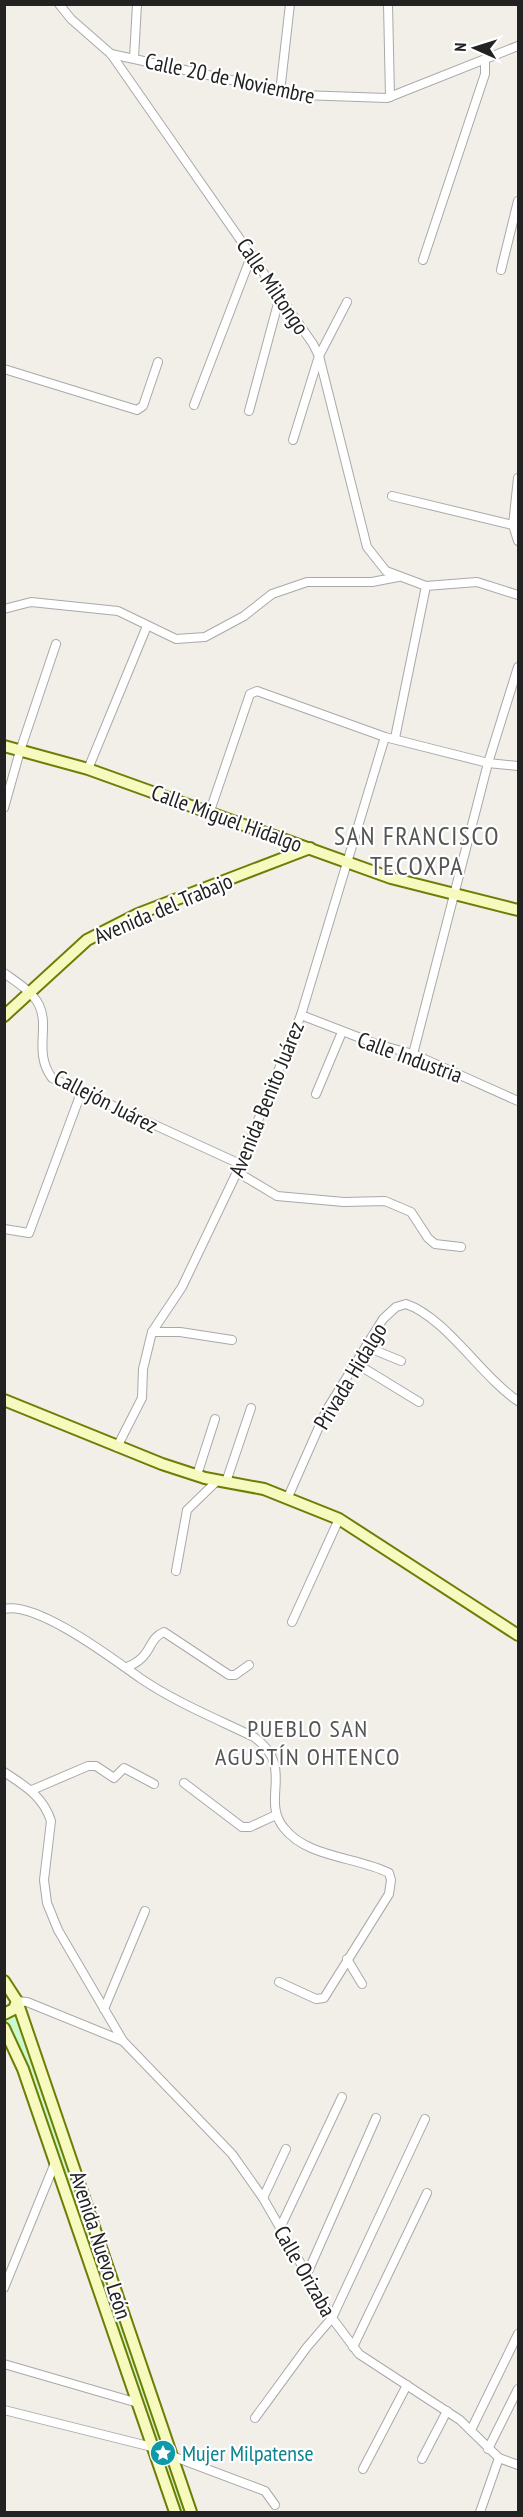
<svg xmlns="http://www.w3.org/2000/svg" width="523" height="2517" font-family="'PT Sans Narrow',sans-serif">
<style>
.park{fill:#c8facc}
.lines{fill:none;stroke-linecap:round;stroke-linejoin:round}
.street-casing{stroke:#a9a9a9;stroke-width:10}
.secondary-casing{stroke:#707d05;stroke-width:14}
.street{stroke:#fff;stroke-width:8}
.secondary{stroke:#f7fabf;stroke-width:10}
.labels{text-anchor:middle;dominant-baseline:central;stroke-width:4.5;stroke-linejoin:round;paint-order:stroke}
.street-label{font-size:22px;fill:#222;stroke:#fff}
.culture-label{font-size:22px;fill:#0d838f;stroke:#fff;text-anchor:start}
.neighbourhood-label{font-size:24px;letter-spacing:1.5px;fill:#555;stroke:#fff}
.quarter-label{font-size:26px;letter-spacing:1.5px;fill:#555;stroke:#fff}
</style>
<rect width="100%" height="100%" fill="#f2efe9"/>
<g class="park">
<polygon points="15,2010 85,2205 73,2209 5,2026 4,2015"/>
<polygon points="86,2207 135,2352 123,2356 74,2211"/>
<polygon points="136,2355 190,2512 176,2512 124,2359"/>
</g>
<g class="lines">
<g class="street-casing">
<g id="street">
<polyline points="59,4 71,19 111,54 313,344 319,356 367,547 386,571 426,586"/>
<polyline points="388,4 390,97"/>
<polyline points="111,54 301,95 387,98 518,46"/>
<polyline points="134,58 137,4"/>
<polyline points="280,92 290,4"/>
<polyline points="423,260 485,74 485,61"/>
<polyline points="501,270 518,201"/>
<polyline points="4,369 137,410 143,406 158,362"/>
<polyline points="194,405 252,254"/>
<polyline points="249,411 280,296"/>
<polyline points="293,440 319,356 347,302"/>
<polyline points="518,478 513,525 518,541"/>
<polyline points="392,496 513,525"/>
<polyline points="426,586 477,582 518,595"/>
<polyline points="4,609 31,602 118,611 176,639 205,637 244,616 272,594 307,582 372,582 398,577"/>
<polyline points="395,738 426,586"/>
<polyline points="88,769 147,626"/>
<polyline points="4,808 20,751 56,644"/>
<polyline points="210,811 250,694 257,691 385,737 488,763 518,766"/>
<path d="M4 973C15 981 33 992 39 1005 50 1028 33 1052 52 1078L240 1164"/>
<polyline points="301,1015 376,1044 413,1054 518,1101"/>
<polyline points="413,1054 488,763 518,667"/>
<polyline points="316,1094 342,1032"/>
<polyline points="237,1172 277,1196 344,1202 385,1201 411,1212 428,1238 435,1244 461,1247"/>
<polyline points="4,1229 29,1233 81,1093"/>
<polyline points="152,1332 180,1332 232,1340"/>
<polyline points="367,1347 401,1361"/>
<polyline points="357,1364 419,1402"/>
<polyline points="117,1447 142,1398 143,1369 152,1332 182,1287 237,1172 301,1015 385,737"/>
<polyline points="197,1475 215,1419"/>
<polyline points="226,1482 251,1408"/>
<path d="M288 1497 326 1411 383 1319 396 1307 406 1304C445 1317 482 1377 518 1401"/>
<polyline points="176,1571 187,1510 218,1480"/>
<path d="M4 1609C37 1601 113 1659 140 1678 175 1702 217 1719 254 1737 296 1767 260 1799 284 1828 307 1858 359 1857 389 1873L391 1880 389 1894 324 1998 316 1999 279 1982"/>
<polyline points="292,1622 339,1519"/>
<path d="M127 1667C153 1657 147 1639 164 1632L229 1675H235L249 1665"/>
<path d="M4 1772C25 1786 43 1796 51 1821L44 1880 47 1903 58 1930 123 2041 232 2154 263 2198 332 2318 359 2354 460 2420 499 2458 518 2465"/>
<polyline points="184,1783 242,1827 250,1827 276,1815"/>
<polyline points="32,1790 88,1766 96,1766 114,1778 124,1768 154,1784"/>
<polyline points="347,1959 362,1984"/>
<polyline points="17,2001 27,2002 123,2041"/>
<polyline points="104,2009 145,1911"/>
<polyline points="263,2198 286,2149"/>
<polyline points="280,2228 342,2097"/>
<polyline points="307,2274 376,2118"/>
<polyline points="4,2288 55,2163"/>
<polyline points="353,2347 427,2193"/>
<polyline points="4,2364 138,2403"/>
<polyline points="4,2410 152,2447"/>
<polyline points="255,2418 307,2347 332,2318 425,2119"/>
<polyline points="471,2430 518,2334"/>
<polyline points="488,2449 518,2389"/>
<polyline points="172,2456 265,2491 275,2505"/>
<polyline points="422,2459 447,2411"/>
<polyline points="363,2469 407,2385"/>
<polyline points="480,2512 499,2458"/>
</g>
</g>
<g class="secondary-casing">
<g id="secondary">
<polyline points="4,746 88,769 391,878 518,910"/>
<polyline points="4,1016 87,940 138,914 310,848"/>
<polyline points="4,1400 162,1464 205,1478 264,1489 339,1519 518,1635"/>
<polyline points="4,1981 17,2001 191,2512"/>
<polyline points="4,2014 14,2009 17,2001"/>
<polyline points="4,2028 23,2069 175,2512"/>
</g>
</g>
<use href="#street" class="street"/>
<use href="#secondary" class="secondary"/>
</g>
<defs>
<g id="sight-disc" transform="scale(1.35)"><circle r="9.5" fill="#0f9aa8" stroke="#fff"/><path d="M0-6L1.8-2.2L6-1.7L2.9 1.2L3.7 5.4L0 3.3L-3.7 5.4L-2.9 1.2L-6-1.7L-1.8-2.2Z" fill="#fff"/></g>
</defs>
<g fill-rule="evenodd">
<use href="#sight-disc" x="163" y="2453"/>
</g>
<g class="labels">
<g class="street-label">
<text transform="translate(230 78) rotate(12)">Calle 20 de Noviembre</text>
<text transform="translate(273 286) rotate(56)">Calle Miltongo</text>
<text transform="translate(227 818) rotate(20)">Calle Miguel Hidalgo</text>
<text transform="translate(163 908) rotate(-23)">Avenida del Trabajo</text>
<text transform="translate(410 1057) rotate(20)">Calle Industria</text>
<text transform="translate(266 1099) rotate(-68)">Avenida Benito Juárez</text>
<text transform="translate(106 1101) rotate(27)">Callejón Juárez</text>
<text transform="translate(350 1376) rotate(-59)">Privada Hidalgo</text>
<text transform="translate(101 2245) rotate(72)">Avenida Nuevo León</text>
<text transform="translate(305 2271) rotate(60)">Calle Orizaba</text>
</g>
<g class="culture-label">
<text x="182" y="2453">Mujer Milpatense</text>
</g>
<g class="neighbourhood-label">
<text x="308" y="1728">PUEBLO SAN<tspan x="308" dy="28">AGUSTÍN OHTENCO</tspan></text>
</g>
<g class="quarter-label">
<text x="417" y="835">SAN FRANCISCO<tspan x="417" dy="30">TECOXPA</tspan></text>
</g>
</g>
<rect width="523" height="2517" fill="none" stroke="#222222" stroke-width="12"/>
<g transform="translate(475 48) rotate(273)" stroke="#ffffff" stroke-width="4.5" paint-order="stroke">
<path d="M0-4.5L10 22L0 15L-10 22Z" fill="#222222"/>
<text y="-9" font-size="16" font-weight="bold" text-anchor="middle" fill="#222222">N</text>
</g>
</svg>
